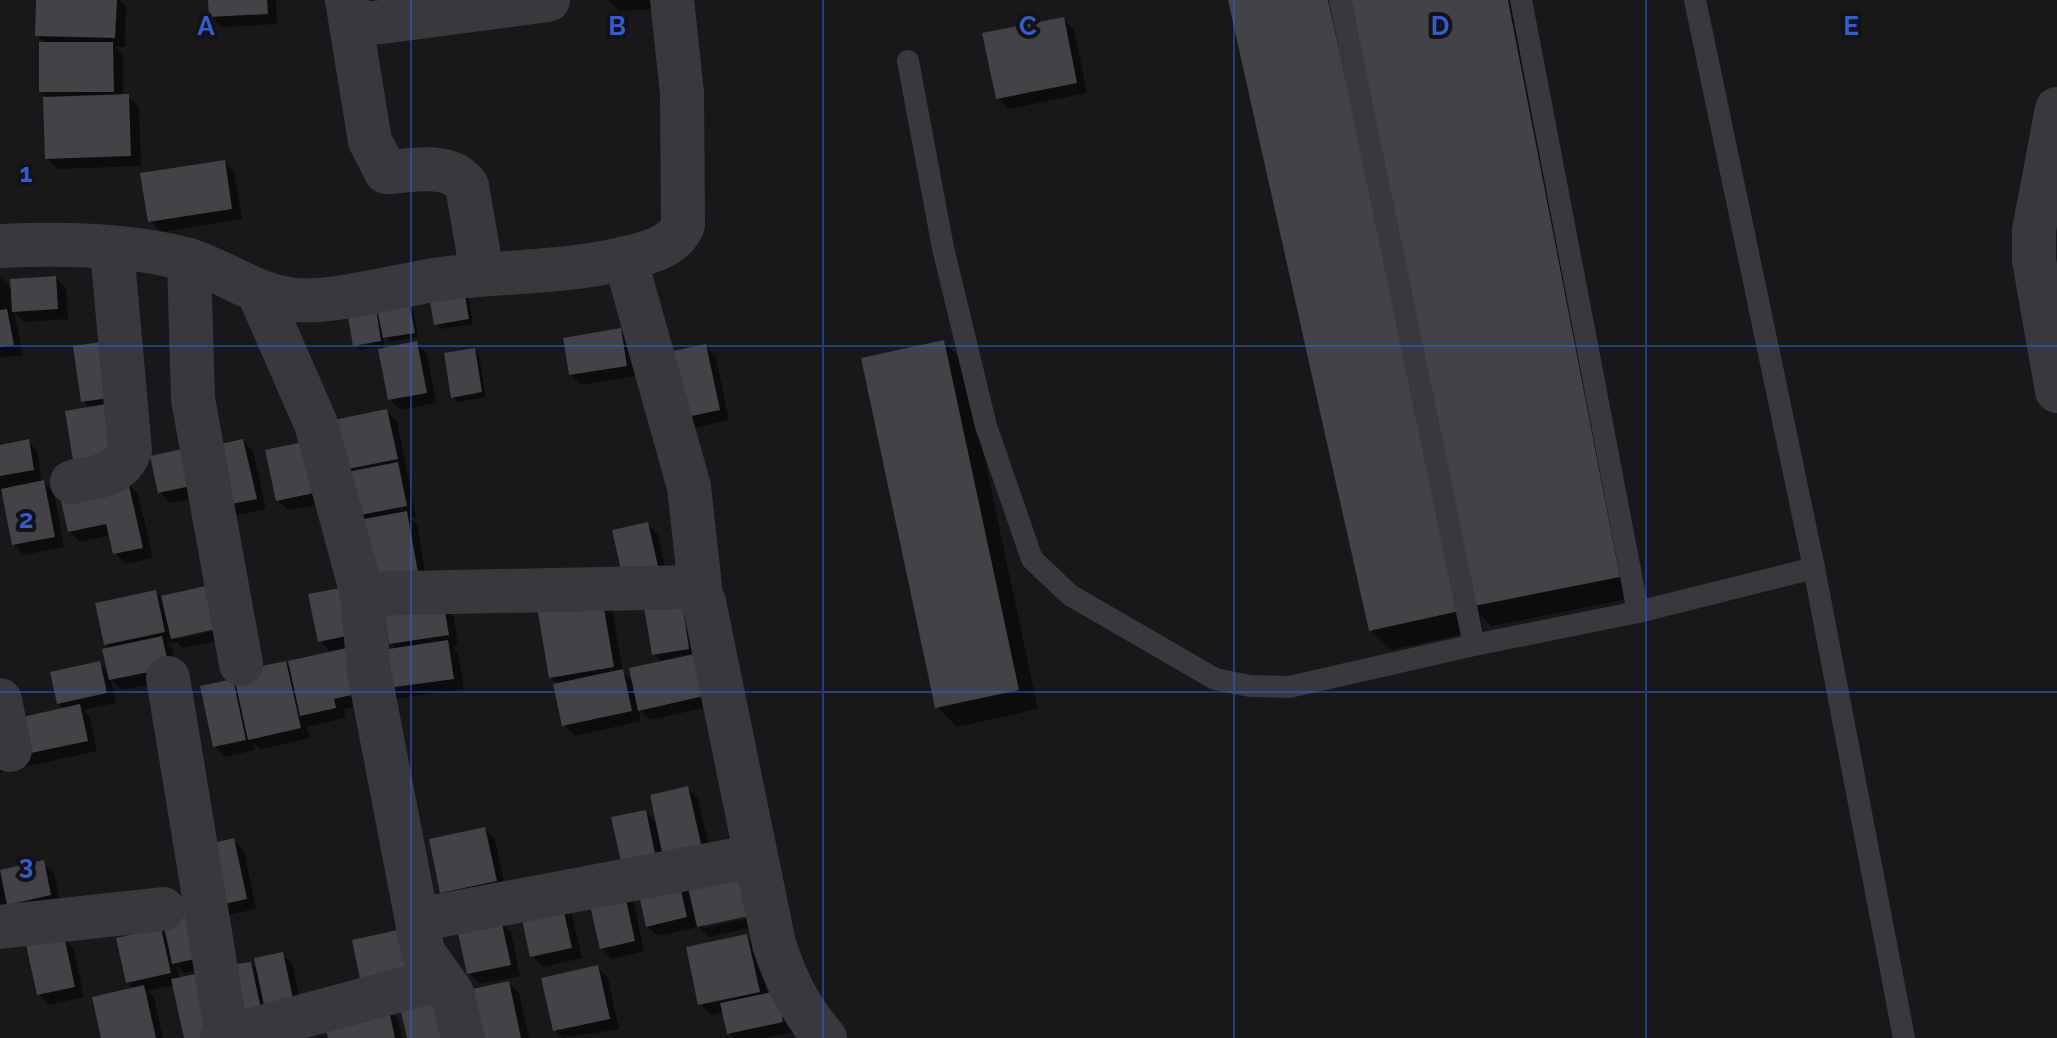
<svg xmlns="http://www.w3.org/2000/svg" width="2057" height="1038" font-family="Raleway,sans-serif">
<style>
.shadow{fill:#0007}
.building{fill:#424247}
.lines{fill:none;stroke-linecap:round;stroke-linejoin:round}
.service{stroke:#38393f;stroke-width:22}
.minor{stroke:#38393f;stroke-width:44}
.grid{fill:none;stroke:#325cd4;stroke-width:2;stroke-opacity:0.55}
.grid-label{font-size:26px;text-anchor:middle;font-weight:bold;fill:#325cd4;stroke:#131315;stroke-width:8;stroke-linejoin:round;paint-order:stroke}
</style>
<rect width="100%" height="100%" fill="#18181a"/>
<g class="shadow">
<polygon points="38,0 120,0 126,7 125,47 115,47 123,55 123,97 128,96 139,107 141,166 58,169 47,158 49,99 41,91 47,44 37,35"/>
<polygon points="210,0 276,0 277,24 221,27 211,16"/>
<polygon points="665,0 665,8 619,11 608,0"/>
<polygon points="1230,0 1523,0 1639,597 1491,626 1480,614 1483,630 1391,650 1371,630"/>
<polygon points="1063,19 1074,29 1087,93 1008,109 998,98"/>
<polygon points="224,162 234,172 242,219 161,232 150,221"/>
<polygon points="0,277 12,289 56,278 66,288 68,319 24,322 14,311 23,355 0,358"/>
<polygon points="467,285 473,324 441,329 436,324"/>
<polygon points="410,295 418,337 390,342 383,336 385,349 416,343 427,354 436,403 400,410 390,399 379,346 360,350 355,345 349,307"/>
<polygon points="620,330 631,341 636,376 581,385 570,374"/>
<polygon points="944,342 964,362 1038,709 957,727 937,707"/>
<polygon points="705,346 716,357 729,420 686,430"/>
<polygon points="75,347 126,407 90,409 83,401"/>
<polygon points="475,350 479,355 486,397 458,402 453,397"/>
<polygon points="387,411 397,422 407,470 404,470 408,474 416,516 410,518 417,524 428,588 372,598 326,423"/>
<polygon points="28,441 38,452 41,480 54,493 64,547 24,555 14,544 0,488 0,447"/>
<polygon points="243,441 253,451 266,509 228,517"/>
<polygon points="303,444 323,504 288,510 277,500"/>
<polygon points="152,458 210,494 170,503 160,492"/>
<polygon points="128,483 138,494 153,558 125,564 115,553 111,535 80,542 69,531"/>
<polygon points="648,524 658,535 669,585 625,582"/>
<polygon points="156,592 162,598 177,639 240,625 243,635 183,648 176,642 167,644 172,649 178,678 122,690 111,679 116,703 83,710 90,717 97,751 25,767 11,753 15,769 0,772 0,703 4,723 65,710 58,703 99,663 110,674 111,649 106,644"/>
<polygon points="680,597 713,706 650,720 638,708 641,721 575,736 564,725 558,685 551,677 540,609 612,609 623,672 634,683 663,663 654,654"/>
<polygon points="356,599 374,703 344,709 345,718 307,727 310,738 261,749 253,742 255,750 225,757 215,746 202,688 285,663 291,669 332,653 320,641"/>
<polygon points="386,610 453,612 458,645 452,646 458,653 464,689 393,699 397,650 391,643"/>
<polygon points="688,789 698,799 713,863 690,889 704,928 756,917 758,926 709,937 699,927 658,936 647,926 645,812 659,826"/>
<polygon points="485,829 495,840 506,891 453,902 442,892"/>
<polygon points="233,840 244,851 256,909 223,916"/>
<polygon points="43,863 54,873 61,906 0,924 0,868 3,871"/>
<polygon points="623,887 633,898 644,951 612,959 601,948"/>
<polygon points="570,906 582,958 543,967 532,956"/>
<polygon points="500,922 511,932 520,976 480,984 469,973"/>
<polygon points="160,930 217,967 185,973 176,965 180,980 251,964 259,972 282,954 292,964 304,1018 186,1038 174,985 148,991 154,997 163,1038 103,1038 134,989 128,982"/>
<polygon points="747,936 757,947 768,995 793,1032 766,1038 734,1038 729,1033 724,1012 711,1015 700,1004"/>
<polygon points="63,939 74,949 84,997 49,1005 39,994"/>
<polygon points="598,968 608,978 619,1029 562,1038 555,1030"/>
<polygon points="508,983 519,993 529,1038 480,1038"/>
<polygon points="387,1009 398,1019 402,1038 330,1038"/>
</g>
<g class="building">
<polygon points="36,0 117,0 115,38 35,36"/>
<polygon points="208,0 267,0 268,14 209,17"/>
<polygon points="1228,0 1328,0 1464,610 1369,631"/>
<polygon points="1351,0 1508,0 1620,577 1469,607"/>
<polygon points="1064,17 1077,83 996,99 982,33"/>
<polygon points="39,42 113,42 114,92 39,92"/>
<polygon points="129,94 131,156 45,159 43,97"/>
<polygon points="225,160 232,209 148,222 140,173"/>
<polygon points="56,276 58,309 12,312 10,279"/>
<polygon points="462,278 469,319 434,325 427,284"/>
<polygon points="406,288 415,333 383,338 374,294"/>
<polygon points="375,301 381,341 353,346 346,306"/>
<polygon points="7,309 14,345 0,347 0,310"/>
<polygon points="621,328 627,366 569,375 563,338"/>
<polygon points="944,340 1019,690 935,708 861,358"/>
<polygon points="108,341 116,397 81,402 73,346"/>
<polygon points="417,341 427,393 388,400 378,349"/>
<polygon points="706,344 720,410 673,420 659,354"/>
<polygon points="475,348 482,392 451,398 444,353"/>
<polygon points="111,403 120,453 73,460 65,411"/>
<polygon points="387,409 398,459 333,472 324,422"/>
<polygon points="29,439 34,470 0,476 0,445"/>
<polygon points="243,439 257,499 215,507 202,448"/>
<polygon points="303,442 314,493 276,501 265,450"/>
<polygon points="192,447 200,484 158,493 150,456"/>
<polygon points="398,462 407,506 345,518 337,474"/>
<polygon points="44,480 55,537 12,545 1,489"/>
<polygon points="128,481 143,548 113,554 106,524 68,532 59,492"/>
<polygon points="407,511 419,578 360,588 348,522"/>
<polygon points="648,522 660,575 624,583 612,530"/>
<polygon points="224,582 233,625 171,639 161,596"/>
<polygon points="346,587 356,634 318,642 308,594"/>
<polygon points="156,590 165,632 104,645 95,603"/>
<polygon points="681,595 689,649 652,655 643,601"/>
<polygon points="602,597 614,667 549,678 537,607"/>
<polygon points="443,600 449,635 389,644 384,609"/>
<polygon points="162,636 169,668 109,680 102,649"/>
<polygon points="448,640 454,679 380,689 375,651"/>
<polygon points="355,646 365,692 334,699 336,708 300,716 288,661"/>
<polygon points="694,654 704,696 638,711 629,668"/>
<polygon points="100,661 107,693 57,704 50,672"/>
<polygon points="286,661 301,728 248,740 233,672"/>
<polygon points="623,669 632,711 562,726 553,684"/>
<polygon points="233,679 246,740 213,747 200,686"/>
<polygon points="80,704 88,741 12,757 5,721"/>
<polygon points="688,786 703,853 664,862 650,795"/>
<polygon points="646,810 658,868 624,875 611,817"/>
<polygon points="485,827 497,881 440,893 429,839"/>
<polygon points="234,838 247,899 210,907 202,846"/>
<polygon points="44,860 51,895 7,905 0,870"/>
<polygon points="737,863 749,916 697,927 685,874"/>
<polygon points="677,873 687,917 646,927 636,881"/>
<polygon points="623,885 635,941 600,949 587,893"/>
<polygon points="560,894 572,948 530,957 518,902"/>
<polygon points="197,909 208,956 172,964 162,917"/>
<polygon points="501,919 511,965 467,974 457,929"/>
<polygon points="161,928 171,973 126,983 116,938"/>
<polygon points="398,930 409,984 363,994 352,940"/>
<polygon points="747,934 760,992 698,1005 686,947"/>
<polygon points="64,936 75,987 37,995 26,945"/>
<polygon points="283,952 295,1008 266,1015 254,958"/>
<polygon points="251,962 263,1018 229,1023 220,966"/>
<polygon points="598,965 610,1019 553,1031 541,978"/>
<polygon points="211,971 205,1038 184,1038 171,979"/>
<polygon points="509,981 521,1038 478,1038 468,990"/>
<polygon points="144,985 156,1038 101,1038 92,997"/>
<polygon points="441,990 452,1038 407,1038 398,999"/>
<polygon points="777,991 783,1022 727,1034 720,1003"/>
<polygon points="388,1006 395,1038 328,1038 324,1020"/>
</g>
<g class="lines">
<g class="service">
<polyline points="1340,0 1474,645"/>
<polyline points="1521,0 1638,612"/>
<polyline points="1695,0 1814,568 1904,1038"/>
<polyline points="908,61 943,248 986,426 1032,559 1070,595 1215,679 1250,686 1289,687 1474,645 1638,612 1814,568"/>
</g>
<g class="minor">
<path d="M347 0 370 141 386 172C412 171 451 161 467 186L482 273"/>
<polyline points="351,26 548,0"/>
<polyline points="2057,109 2034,230 2034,260 2057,391"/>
<path d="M0 246C57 243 133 244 188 260 226 271 256 297 296 300 337 303 398 285 441 279 501 271 563 273 622 259 644 254 674 248 683 225L682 93 672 0"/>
<polyline points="625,258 689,487 701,596"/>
<polyline points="189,260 193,399 241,664"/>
<path d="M258 291 316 424 362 594 692 587 704 602 774 944C786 981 800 1009 825 1038"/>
<path d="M72 482C96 477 121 476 130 450L112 250"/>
<polyline points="362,594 369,671 423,952 452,993 463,1038"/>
<polyline points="168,678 227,1036"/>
<polyline points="0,700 10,750"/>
<polyline points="417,920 755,856"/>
<polyline points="0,927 163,909"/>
<polyline points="222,1038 441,979"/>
</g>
</g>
<path class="grid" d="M411 0V1038M823 0V1038M1234 0V1038M1646 0V1038M0 346H2057M0 692H2057"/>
<g class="grid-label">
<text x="206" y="35">A</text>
<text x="617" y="35">B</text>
<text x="1028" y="35">C</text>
<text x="1440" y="35">D</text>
<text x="1851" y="35">E</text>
<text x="26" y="182">1</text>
<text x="26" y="528">2</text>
<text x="26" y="874">3</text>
</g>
</svg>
